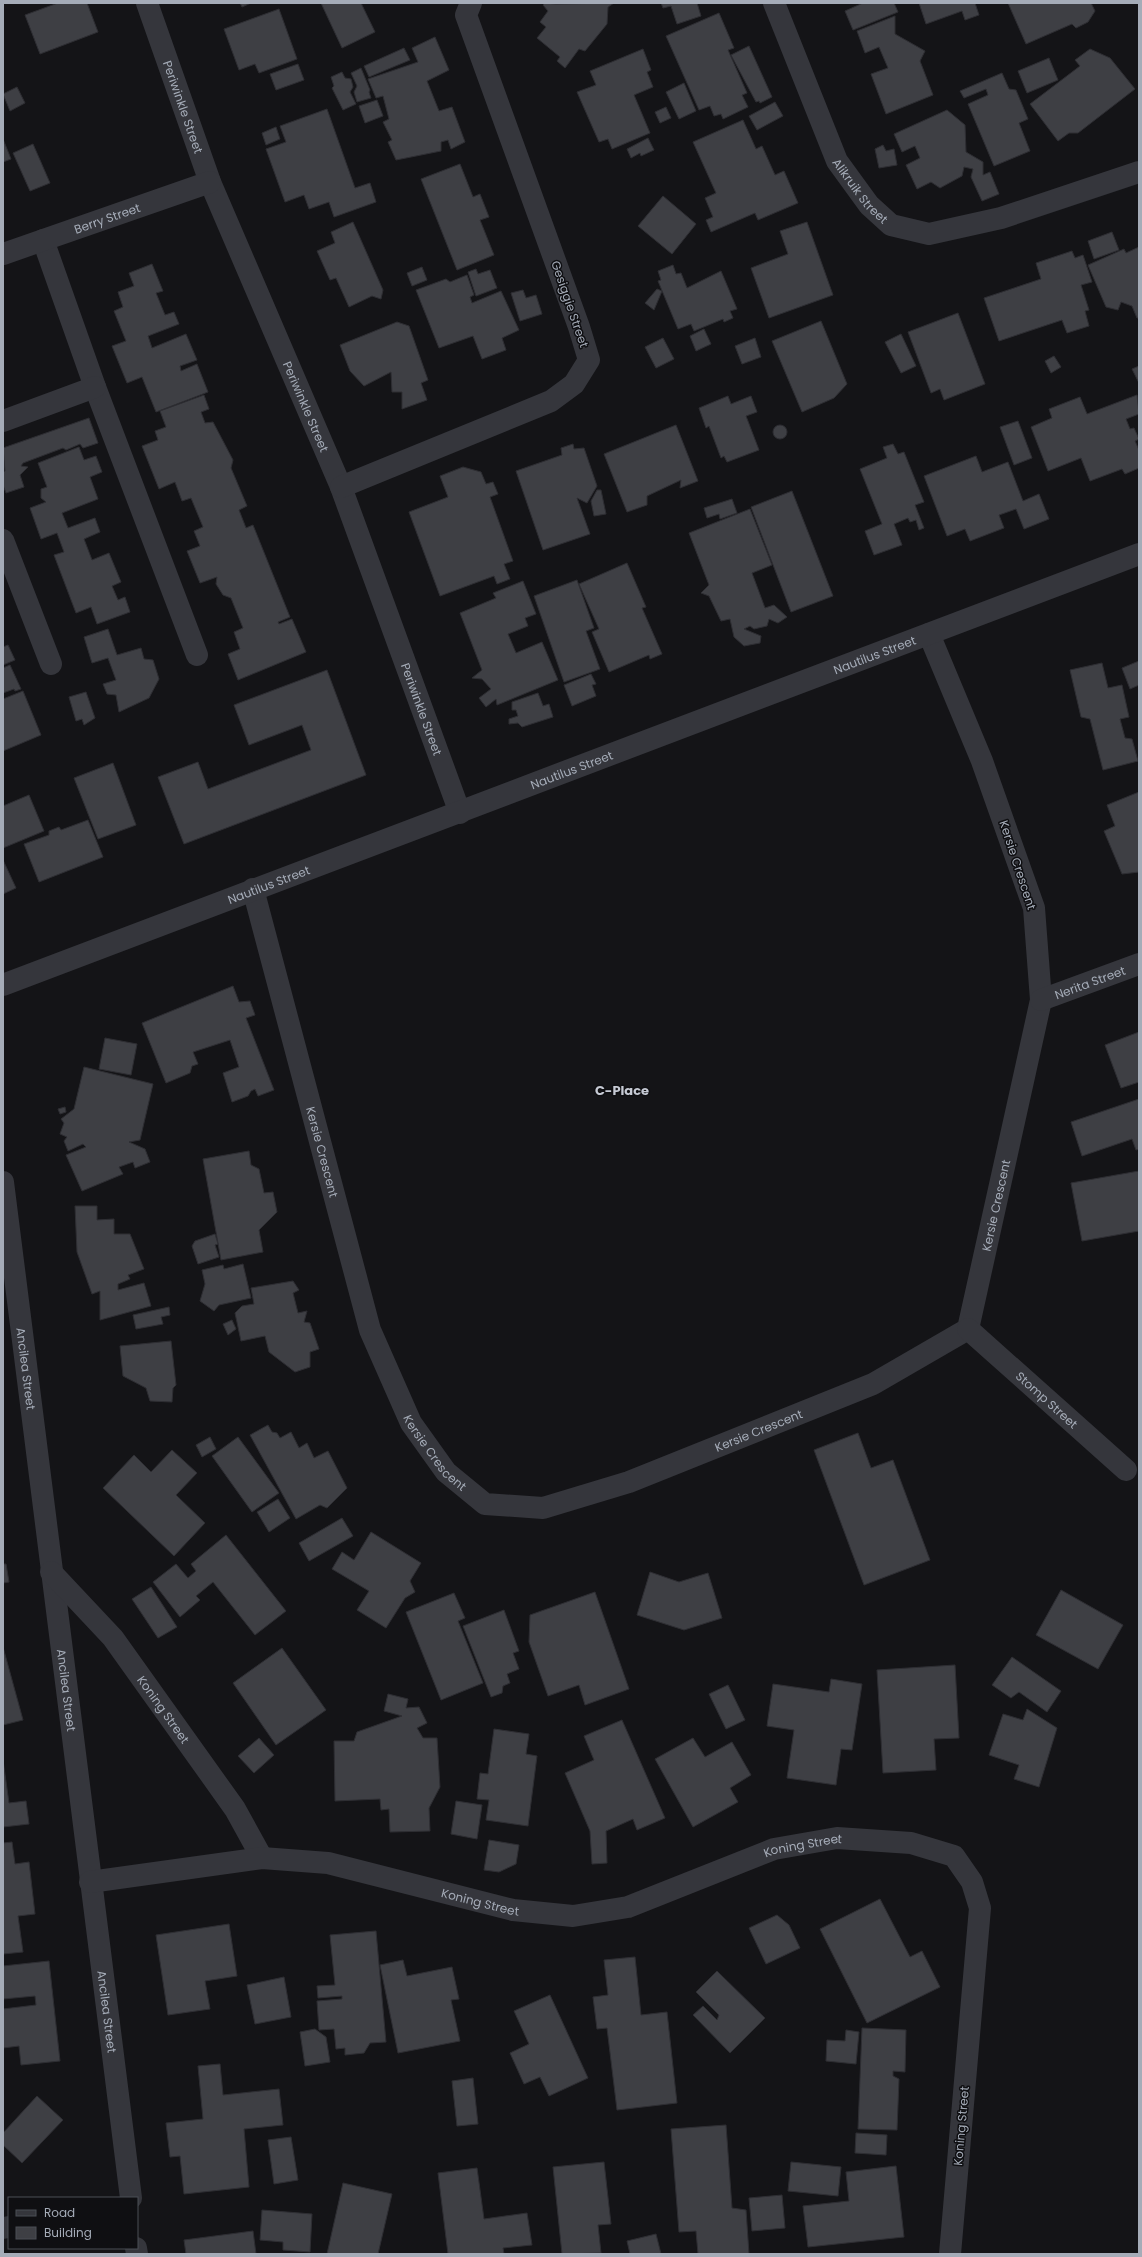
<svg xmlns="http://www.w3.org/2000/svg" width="1142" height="2257" font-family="Poppins,sans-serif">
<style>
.building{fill:#3e3f44;stroke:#2e2e33}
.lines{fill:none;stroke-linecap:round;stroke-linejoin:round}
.minor{stroke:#35363c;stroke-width:22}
.labels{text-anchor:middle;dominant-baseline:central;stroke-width:3;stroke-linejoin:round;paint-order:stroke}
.street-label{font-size:12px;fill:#a5acb8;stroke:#0f0f12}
.neighbourhood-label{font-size:13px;font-weight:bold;fill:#c6cad4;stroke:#0f0f12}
</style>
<rect width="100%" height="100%" fill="#141417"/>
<g class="building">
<polygon points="58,3 87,3 98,32 40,54 25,15"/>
<polygon points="240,3 251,3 242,7"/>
<polygon points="321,3 361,3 375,32 342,48"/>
<polygon points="545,3 556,4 614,3 608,7 607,24 585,51 579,49 565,68 557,61 560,57 537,38 546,27 540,22 548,11 543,5"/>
<polygon points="661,3 697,3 701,16 677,24 671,6 663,8"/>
<polygon points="863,3 894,3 898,12 853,30 845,11"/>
<polygon points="919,3 975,3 979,15 965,20 962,11 926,24"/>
<polygon points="1008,3 1091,3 1095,11 1088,22 1076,28 1072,24 1026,44"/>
<polygon points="279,9 297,59 259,73 255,64 239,70 224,29"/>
<polygon points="719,13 734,48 728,50 747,93 742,95 748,107 723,119 721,114 714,116 710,106 699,110 666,36"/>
<polygon points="895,16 895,34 925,51 920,61 933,95 886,114 871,74 888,68 879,47 865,53 857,31"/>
<polygon points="435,37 449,70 427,81 439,111 452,107 465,142 451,149 448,140 441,142 441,151 396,160 388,142 392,140 383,122 389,119 383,96 376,98 368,79 418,62 412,48"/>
<polygon points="749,46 772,97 760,103 759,101 756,102 731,55"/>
<polygon points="404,48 410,60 369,77 364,66"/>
<polygon points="643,49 651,70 647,72 653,87 634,95 650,133 612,149 608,139 599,142 577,92 596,85 590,71"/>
<polygon points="1090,49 1110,58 1135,89 1078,133 1069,133 1058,141 1030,104 1080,66 1075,60"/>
<polygon points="1049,58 1058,80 1027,93 1018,71"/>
<polygon points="298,64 304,80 276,90 270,74"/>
<polygon points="361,68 370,90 369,92 371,98 357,102 354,92 357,86 351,73"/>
<polygon points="342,72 345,78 351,79 353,87 350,92 356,104 343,110 332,88 334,86 331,77"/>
<polygon points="1002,73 1009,89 1016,90 1028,119 1019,123 1030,151 994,166 968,104 988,95 986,89 964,98 960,91"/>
<polygon points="684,83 696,111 679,119 666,92"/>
<polygon points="17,87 25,103 10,111 3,94"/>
<polygon points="377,100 383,116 365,123 359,106"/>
<polygon points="775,102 783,116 757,130 749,116"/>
<polygon points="666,107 671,118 660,123 655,112"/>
<polygon points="327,109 355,188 370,183 376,202 334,217 329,202 309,209 304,195 285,202 266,149 286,142 280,126"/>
<polygon points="947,110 965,125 966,152 983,162 983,175 990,172 999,194 982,201 971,177 973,169 964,167 962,176 940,188 931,182 917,189 906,165 920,158 915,146 902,152 894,134"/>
<polygon points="743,120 756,149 762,146 775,175 784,171 798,203 758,220 755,213 711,232 706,220 713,217 705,198 716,193 693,142"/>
<polygon points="276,127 280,139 266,145 262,133"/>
<polygon points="648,138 654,150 641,156 640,153 631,158 627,149"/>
<polygon points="3,139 11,159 3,162"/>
<polygon points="33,144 50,183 30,191 13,153"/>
<polygon points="883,145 886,151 894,149 897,165 879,168 875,149"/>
<polygon points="460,164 473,197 480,194 489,217 480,220 494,255 457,270 421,179"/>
<polygon points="663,196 696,224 672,254 638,226"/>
<polygon points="353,222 383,290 381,299 372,296 349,307 336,278 330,280 317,251 335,243 331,232"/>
<polygon points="807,222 833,295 769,318 751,268 788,254 780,231"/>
<polygon points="1112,232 1119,250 1094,259 1088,241"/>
<polygon points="1139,247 1139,318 1137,318 1132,306 1121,302 1118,310 1106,307 1088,265 1124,249 1126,253"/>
<polygon points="1072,251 1075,258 1083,255 1092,282 1081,285 1089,310 1085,311 1089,326 1067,333 1062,320 999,341 984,298 1041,279 1036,263"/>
<polygon points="152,264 163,291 156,293 165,315 174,312 179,324 148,336 152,348 186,334 197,360 180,366 181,371 197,364 208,392 156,412 142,377 127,383 112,346 126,341 114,311 123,307 118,292 134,286 129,273"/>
<polygon points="673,265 676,274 681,273 687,288 721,271 737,309 730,311 733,318 724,322 723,319 694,331 691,324 678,329 658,281 661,280 658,271"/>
<polygon points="422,267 427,280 412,286 407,273"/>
<polygon points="476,269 478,274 490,270 497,288 476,296 468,272"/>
<polygon points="467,275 474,295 470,297 472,303 501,291 519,330 502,338 506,350 482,359 473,336 439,348 416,290 446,279 450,282"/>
<polygon points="657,289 662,291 654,310 645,303"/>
<polygon points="523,290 526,298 536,295 542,314 520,321 511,293"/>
<polygon points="958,313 985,384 944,400 940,389 931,393 908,332"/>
<polygon points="821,321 847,384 834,398 802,412 772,341"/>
<polygon points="397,322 409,326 428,380 421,383 427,400 402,409 402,392 392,392 391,372 364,386 350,371 340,345"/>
<polygon points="704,329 711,344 696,351 690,336"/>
<polygon points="901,334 916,366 901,373 885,342"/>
<polygon points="663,338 674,359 656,368 645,347"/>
<polygon points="755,338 761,357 742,364 735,346"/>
<polygon points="1054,356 1061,367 1051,373 1045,361"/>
<polygon points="1139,366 1139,383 1132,369"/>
<polygon points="204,395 209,409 201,412 205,423 213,422 233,460 231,468 247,506 239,510 246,528 253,525 290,617 278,622 279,624 292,619 306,652 238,680 228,654 240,649 234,632 243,628 231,598 223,595 216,584 217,577 200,583 187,551 200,546 194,531 203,527 191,498 182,501 175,482 159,489 142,446 158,440 155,431 166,427 160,411"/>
<polygon points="1137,395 1139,414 1126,419 1130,429 1134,428 1139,439 1135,441 1139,450 1139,468 1125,474 1122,469 1090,481 1081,458 1048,471 1031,427 1052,418 1049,409 1080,397 1087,414"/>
<polygon points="728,396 731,404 751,396 757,412 746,416 759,450 727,462 724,456 721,458 709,426 706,428 699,408"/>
<polygon points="89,418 98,443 83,448 80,444 66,450 63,448 23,463 21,466 28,467 20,475 24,487 6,493 3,485 3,472 5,471 3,448"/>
<polygon points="1018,421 1032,458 1014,465 1000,427"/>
<circle cx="780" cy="432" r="7"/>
<polygon points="676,425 698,481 680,488 681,480 647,496 647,505 627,512 604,454"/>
<polygon points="573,444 574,449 584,448 597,486 587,503 577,498 590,534 543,550 516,471 562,455 561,448"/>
<polygon points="893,444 898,454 904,452 924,502 915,505 924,528 919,530 916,520 910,522 908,518 894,524 902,545 874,555 865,531 882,524 860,469 887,458 883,447"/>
<polygon points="79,447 84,460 96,456 102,472 90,477 98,499 62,513 68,528 95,518 100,532 84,539 92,560 109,553 121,582 112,586 118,600 125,597 130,612 97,624 91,607 76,613 54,555 64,552 57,533 41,539 30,508 46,502 41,498 41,489 47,487 38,463"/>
<polygon points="976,456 982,472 1008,462 1023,501 1039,494 1049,519 1024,529 1016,509 999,515 1004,528 970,541 965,529 947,536 924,476"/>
<polygon points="463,467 481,472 486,484 493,482 498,494 490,497 513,561 504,564 510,579 497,584 494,576 440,596 409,512 448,497 440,476"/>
<polygon points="597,490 601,490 606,514 594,516 591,501"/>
<polygon points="792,491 833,596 791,612 751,507"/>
<polygon points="732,499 737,513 720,519 719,514 707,518 704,508"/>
<polygon points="750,509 772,565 752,573 765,608 774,605 787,617 778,623 769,619 767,626 754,629 750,626 744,629 761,636 760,643 744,646 734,637 730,619 721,621 709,596 701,593 709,585 689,533"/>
<polygon points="627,563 646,607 642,608 662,654 650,659 649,655 609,672 592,632 599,629 579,584"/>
<polygon points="577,580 594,628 586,631 600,669 564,682 534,596"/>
<polygon points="523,581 536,614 525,618 528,626 508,634 516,653 542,642 558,680 497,705 496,699 486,707 479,698 491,689 482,679 472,678 482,670 460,613 496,598 493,593"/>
<polygon points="108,629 117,655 141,648 144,659 153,660 159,679 149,698 119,712 116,695 107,694 103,684 116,680 108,658 92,663 84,637"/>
<polygon points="8,645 15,660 3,665 3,647"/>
<polygon points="1139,661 1139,685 1130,689 1122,668"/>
<polygon points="1102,663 1108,688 1122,685 1129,717 1120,719 1125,738 1132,739 1138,761 1103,770 1090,719 1081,717 1070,670"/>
<polygon points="10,665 21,689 15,691 14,689 3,693 3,668"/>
<polygon points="327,670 366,775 184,844 158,777 198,762 208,789 311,750 302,725 249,745 234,705"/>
<polygon points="591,674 596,684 592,685 596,696 572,706 564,685"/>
<polygon points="23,691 41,735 3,751 3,699"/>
<polygon points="86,692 95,718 84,725 82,719 76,721 69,697"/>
<polygon points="538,693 543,706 549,704 553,717 522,727 518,723 509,724 509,719 518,716 516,710 512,710 512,702"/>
<polygon points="113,763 136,825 98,839 74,778"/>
<polygon points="1139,792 1139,872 1122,874 1104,831 1115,826 1107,805"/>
<polygon points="29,795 44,831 3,848 3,806"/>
<polygon points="88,820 103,857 39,882 24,844 49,835 49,831 59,827 61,830"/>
<polygon points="3,860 16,888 3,894"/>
<polygon points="233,986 239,1002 250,1001 255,1015 246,1018 274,1090 258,1096 255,1089 251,1091 248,1096 232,1102 223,1073 239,1067 230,1040 193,1052 198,1064 192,1066 190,1073 166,1083 142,1023"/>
<polygon points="1139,1032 1139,1082 1121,1088 1105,1045"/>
<polygon points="105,1038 137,1044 131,1075 99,1069"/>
<polygon points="84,1067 153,1084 140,1140 129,1142 145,1149 150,1162 135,1168 133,1162 119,1167 123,1174 82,1191 66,1155 86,1147 83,1144 68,1151 64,1141 67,1137 60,1134 64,1123 61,1119 74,1109"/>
<polygon points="1139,1099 1139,1149 1136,1150 1132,1139 1082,1156 1071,1122"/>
<polygon points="65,1107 66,1112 60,1114 58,1109"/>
<polygon points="249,1151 251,1165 259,1169 264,1193 273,1192 277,1212 259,1230 263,1252 221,1260 203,1159"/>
<polygon points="1139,1171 1139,1231 1082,1241 1071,1183"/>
<polygon points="75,1206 97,1206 97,1220 114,1219 114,1234 130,1234 144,1269 128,1275 130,1279 118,1284 118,1290 144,1283 151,1306 100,1320 100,1291 92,1294 77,1252"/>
<polygon points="215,1234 218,1244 215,1245 219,1257 198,1264 192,1246 195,1241"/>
<polygon points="243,1264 251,1298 219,1305 214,1311 200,1301 205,1284 202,1270 223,1265 224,1269"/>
<polygon points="293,1281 299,1290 293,1293 298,1313 307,1311 304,1322 310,1323 319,1349 310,1352 310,1367 295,1372 269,1352 265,1336 241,1341 235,1313 242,1306 254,1304 251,1288"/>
<polygon points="169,1307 170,1315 161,1317 163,1324 136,1329 133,1315"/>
<polygon points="232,1320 236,1329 228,1335 223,1324"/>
<polygon points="171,1341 176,1385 173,1388 172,1402 150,1401 146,1388 123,1376 120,1346"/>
<polygon points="268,1425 272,1432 277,1433 280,1438 291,1432 299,1448 307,1443 314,1458 328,1451 347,1488 327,1508 320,1505 296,1519 250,1435"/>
<polygon points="858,1433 871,1468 893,1460 930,1560 864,1585 814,1450"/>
<polygon points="210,1437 216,1449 202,1457 196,1445"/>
<polygon points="238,1437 279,1493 252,1512 212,1456"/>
<polygon points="172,1450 197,1473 176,1495 205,1523 174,1556 103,1488 134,1455 151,1472"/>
<polygon points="278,1499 290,1518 269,1532 257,1512"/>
<polygon points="342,1518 353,1536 309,1561 299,1543"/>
<polygon points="371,1532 421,1563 410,1581 415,1592 405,1598 386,1628 357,1610 369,1591 332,1569 342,1552 354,1560"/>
<polygon points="226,1535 286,1611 255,1635 213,1582 196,1596 200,1600 180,1617 153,1582 176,1564 188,1578 196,1571 191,1564"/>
<polygon points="3,1564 6,1564 9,1582 3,1583"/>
<polygon points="650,1572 679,1582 708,1573 722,1618 684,1630 637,1615"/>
<polygon points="151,1587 177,1627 158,1638 132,1599"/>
<polygon points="1061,1590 1123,1625 1098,1669 1036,1635"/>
<polygon points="595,1592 629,1689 585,1705 579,1685 548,1696 529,1642 530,1615"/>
<polygon points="454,1593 465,1618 458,1621 483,1683 441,1700 406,1612"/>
<polygon points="504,1610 519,1651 513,1653 519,1669 507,1674 510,1683 503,1686 502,1693 491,1697 463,1626"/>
<polygon points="3,1647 23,1720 3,1725"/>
<polygon points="282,1648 326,1710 276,1745 233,1683"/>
<polygon points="1012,1657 1061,1691 1047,1712 1019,1692 1011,1698 992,1685"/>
<polygon points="955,1665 959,1738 934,1739 936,1770 883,1773 877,1670"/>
<polygon points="831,1679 862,1684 852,1750 841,1749 836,1785 787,1778 794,1730 767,1726 773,1684 829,1692"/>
<polygon points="728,1685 745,1720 726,1729 709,1694"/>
<polygon points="388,1694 408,1699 406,1708 419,1707 427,1723 417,1728 423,1738 437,1738 440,1787 429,1808 430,1831 390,1832 389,1809 381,1810 380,1799 335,1801 334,1741 354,1741 357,1732 402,1716 384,1711"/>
<polygon points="1027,1709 1057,1728 1039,1787 1014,1779 1019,1765 989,1755 1003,1714 1023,1720"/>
<polygon points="622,1720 665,1818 637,1830 633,1819 606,1831 607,1863 592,1864 590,1831 565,1773 594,1760 584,1736"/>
<polygon points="494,1729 529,1734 526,1754 537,1756 528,1826 486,1820 489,1800 477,1799 480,1773 488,1774"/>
<polygon points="259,1738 274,1755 254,1773 238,1756"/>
<polygon points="693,1738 705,1757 732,1742 751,1775 730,1788 738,1802 693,1827 655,1759"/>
<polygon points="3,1760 9,1803 26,1801 29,1824 3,1827"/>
<polygon points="456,1801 482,1805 477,1839 451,1834"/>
<polygon points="489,1840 519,1845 516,1864 499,1872 484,1870"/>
<polygon points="12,1842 15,1864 29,1862 35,1914 18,1916 23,1952 3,1954 3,1843"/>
<polygon points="880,1899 910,1957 922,1951 940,1987 867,2023 820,1929"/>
<polygon points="777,1915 789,1925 800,1948 766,1964 749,1928"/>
<polygon points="229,1924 237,1976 205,1981 210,2009 168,2015 156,1935"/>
<polygon points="376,1931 386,2042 370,2043 364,2053 345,2055 345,2048 336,2049 334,2029 319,2030 317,2001 342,1999 342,1996 318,1998 317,1986 335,1985 330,1935"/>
<polygon points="635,1957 641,2015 667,2012 677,2103 617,2110 607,2028 597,2029 593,1997 608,1995 604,1960"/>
<polygon points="403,1960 407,1976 452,1967 459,1999 451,2000 460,2041 398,2053 380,1965"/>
<polygon points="49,1961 60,2061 21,2065 19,2046 3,2048 3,2009 36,2005 35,1996 3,1999 3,1966"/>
<polygon points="717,1971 765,2018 730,2053 693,2015 703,2006 717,2020 719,2015 696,1992"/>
<polygon points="284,1977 291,2017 255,2024 247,1985"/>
<polygon points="550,1995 588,2078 549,2096 540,2077 524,2084 510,2053 529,2044 514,2011"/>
<polygon points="862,2028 906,2030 905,2072 893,2071 893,2076 899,2079 897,2130 858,2129"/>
<polygon points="315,2029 326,2037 330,2062 305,2066 300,2032"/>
<polygon points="846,2030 859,2032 856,2064 826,2061 827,2040 845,2041"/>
<polygon points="220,2064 223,2095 279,2089 283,2125 244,2129 249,2187 184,2194 180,2156 170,2157 166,2123 203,2119 198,2066"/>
<polygon points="473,2078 478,2124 457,2126 452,2081"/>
<polygon points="37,2096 63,2120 22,2163 3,2145 3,2133"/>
<polygon points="726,2125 732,2208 746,2210 749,2254 698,2254 696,2231 679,2232 671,2129"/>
<polygon points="856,2133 887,2135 886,2155 855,2153"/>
<polygon points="291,2137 298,2180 274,2184 268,2140"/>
<polygon points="604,2162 611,2224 598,2225 601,2253 562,2254 553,2167"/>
<polygon points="791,2162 841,2167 838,2196 788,2191"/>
<polygon points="896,2166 904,2237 808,2247 803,2206 849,2201 846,2172"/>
<polygon points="477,2168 484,2219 527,2213 532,2245 503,2248 504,2254 448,2254 438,2173"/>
<polygon points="343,2183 392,2194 378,2254 327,2254"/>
<polygon points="782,2195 785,2228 752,2231 749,2198"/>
<polygon points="262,2210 312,2214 310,2252 283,2250 283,2242 260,2240"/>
<polygon points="253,2231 256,2254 186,2254 184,2240"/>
<polygon points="656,2234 661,2254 630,2254 627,2241"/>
</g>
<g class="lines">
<g class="minor">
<path id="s1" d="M147 3 210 182 341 487 460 813"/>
<path id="s2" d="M774 3 837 161 869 205 891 225 929 234 1001 218 1139 172"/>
<polyline points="43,240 95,387 197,655"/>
<path id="s3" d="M3 254 210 182"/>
<polyline points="3,421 95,387"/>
<polyline points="341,487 551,401 574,384 589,360 579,327 466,15 471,3"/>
<polyline points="3,540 51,664"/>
<path id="s4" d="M253 889 370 1330 411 1423 446 1472 485 1504 543 1508 629 1482 873 1384 968 1329 1041 1000 1034 908 982 761 929 634"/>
<path id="s5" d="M3 985 1139 554"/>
<path id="s6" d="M1041 1000 1139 964"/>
<path id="s7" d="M3 1182 131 2198"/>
<path id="s8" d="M968 1329 1126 1470"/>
<path id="s9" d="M51 1572 113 1638 235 1809 262 1858"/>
<path id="s10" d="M90 1882 262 1858 328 1863 513 1910 573 1916 628 1907 774 1849 837 1838 911 1843 954 1856 972 1882 980 1908 950 2254"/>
<polyline points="3,2228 9,2227"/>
<polyline points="136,2248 137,2254"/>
</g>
</g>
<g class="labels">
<g class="street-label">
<text stroke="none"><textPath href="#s1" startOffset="110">Periwinkle Street</textPath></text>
<text stroke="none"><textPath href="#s2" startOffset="208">Alikruik Street</textPath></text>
<text stroke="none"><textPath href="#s3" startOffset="110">Berry Street</textPath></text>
<text transform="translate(570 304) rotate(71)">Gesiggie Street</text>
<text stroke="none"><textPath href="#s1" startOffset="434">Periwinkle Street</textPath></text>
<text stroke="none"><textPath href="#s5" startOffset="932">Nautilus Street</textPath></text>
<text stroke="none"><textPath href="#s1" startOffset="758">Periwinkle Street</textPath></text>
<text stroke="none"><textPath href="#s5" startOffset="608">Nautilus Street</textPath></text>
<text transform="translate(1018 865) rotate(72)">Kersie Crescent</text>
<text stroke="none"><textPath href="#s5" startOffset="284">Nautilus Street</textPath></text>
<text stroke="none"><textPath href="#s6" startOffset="52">Nerita Street</textPath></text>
<text stroke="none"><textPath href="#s4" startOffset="272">Kersie Crescent</textPath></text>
<text stroke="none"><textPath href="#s4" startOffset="1316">Kersie Crescent</textPath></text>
<text stroke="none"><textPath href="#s7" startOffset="188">Ancilea Street</textPath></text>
<text stroke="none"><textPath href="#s8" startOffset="106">Stomp Street</textPath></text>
<text stroke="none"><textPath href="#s4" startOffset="956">Kersie Crescent</textPath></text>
<text stroke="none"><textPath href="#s4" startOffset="596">Kersie Crescent</textPath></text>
<text stroke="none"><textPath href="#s7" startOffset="512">Ancilea Street</textPath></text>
<text stroke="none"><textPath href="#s9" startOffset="178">Koning Street</textPath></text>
<text stroke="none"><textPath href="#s10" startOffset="733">Koning Street</textPath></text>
<text stroke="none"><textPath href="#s10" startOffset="397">Koning Street</textPath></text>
<text stroke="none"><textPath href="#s7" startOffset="836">Ancilea Street</textPath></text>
<text transform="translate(961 2126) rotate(-85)">Koning Street</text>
</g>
<g class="neighbourhood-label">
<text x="622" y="1090">C-Place</text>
</g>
</g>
<rect width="1142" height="2257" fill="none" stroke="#a5acb8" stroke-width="8"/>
<rect x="8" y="2197" width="130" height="52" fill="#0f0f12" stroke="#4b4e54"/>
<rect x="16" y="2210" width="20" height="6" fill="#35363c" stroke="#4b4e54"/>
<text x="44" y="2217" font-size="12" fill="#a5acb8">Road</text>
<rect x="16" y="2227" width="20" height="12" fill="#3e3f44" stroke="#4b4e54"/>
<text x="44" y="2237" font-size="12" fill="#a5acb8">Building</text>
</svg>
